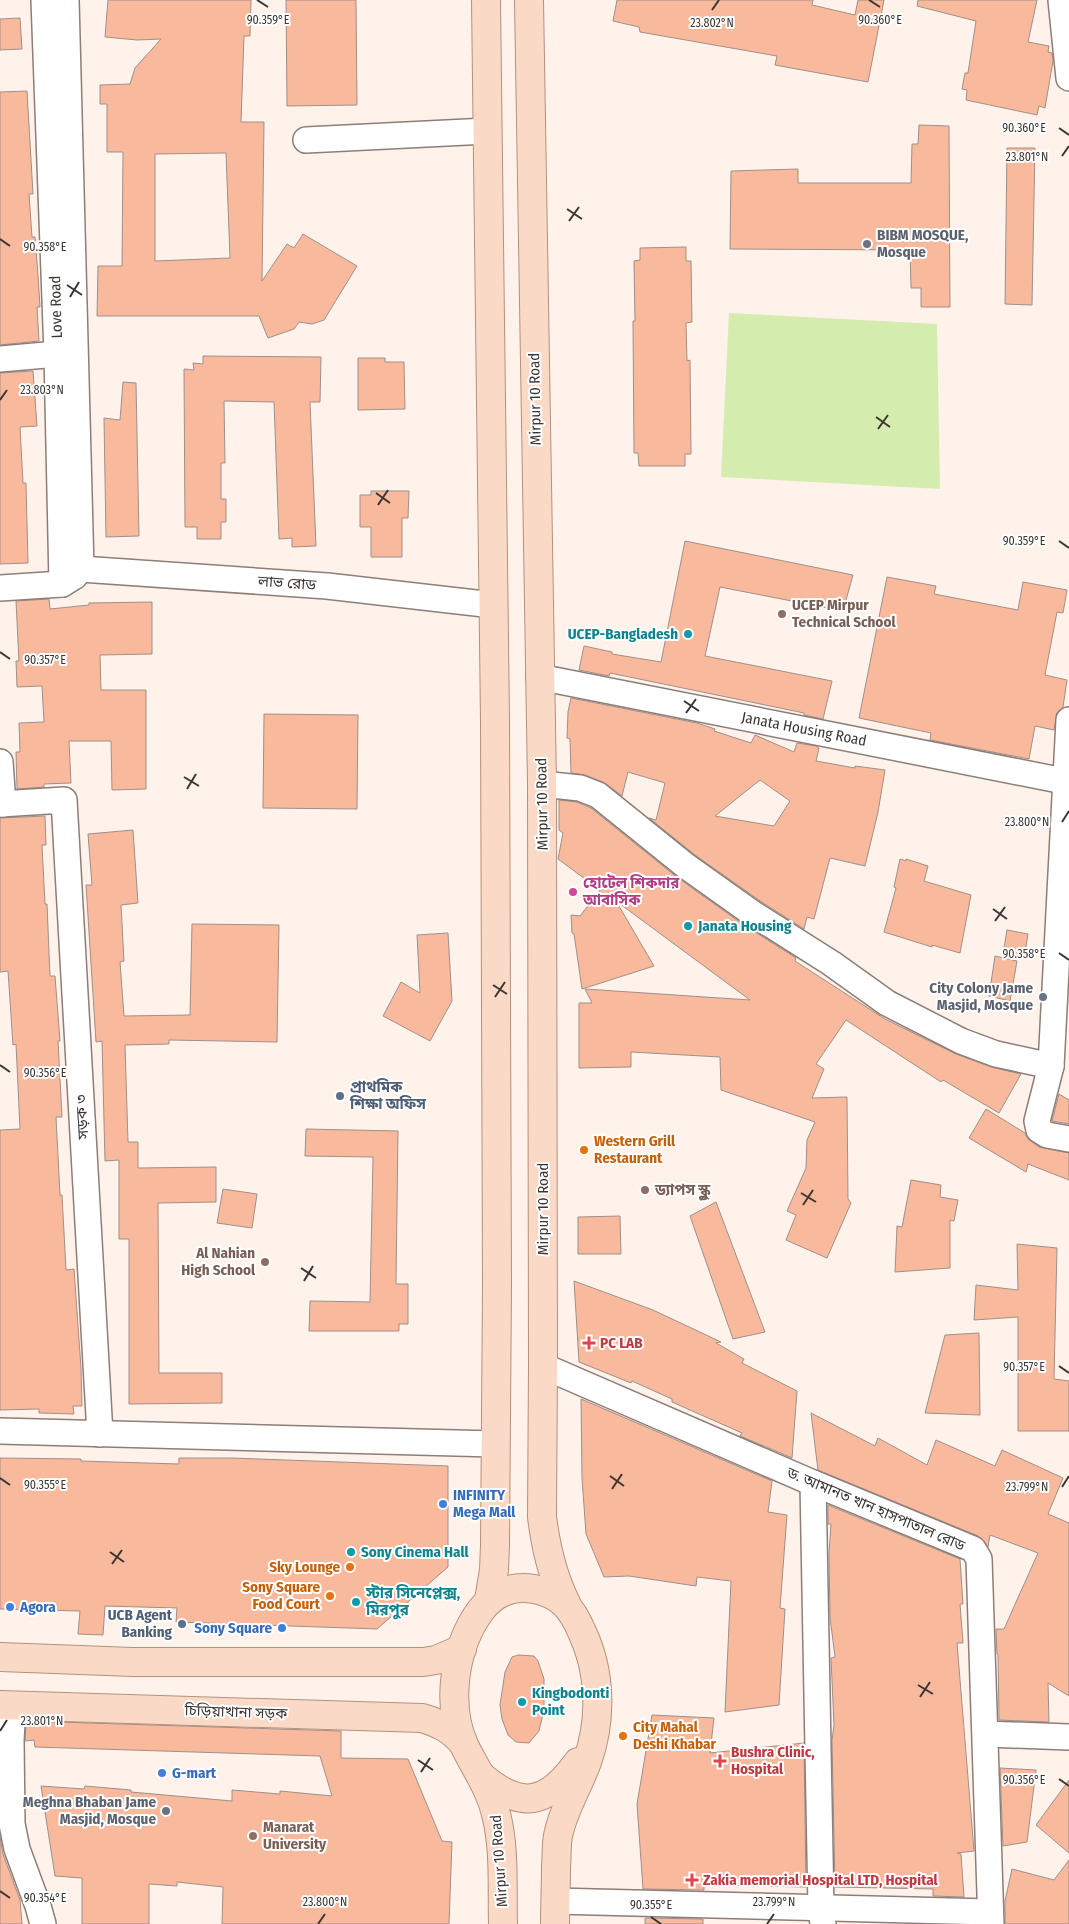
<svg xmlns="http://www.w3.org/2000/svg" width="1069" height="1924" font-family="'Fira Sans Condensed','Noto Sans Bengali',sans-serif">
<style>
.green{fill:#d5ecaf}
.building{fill:#f9b99c;stroke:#9f9089;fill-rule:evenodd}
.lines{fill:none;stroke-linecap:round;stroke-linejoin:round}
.minor-casing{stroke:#8d7e77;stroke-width:28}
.major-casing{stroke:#b6907a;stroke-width:30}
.minor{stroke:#fff;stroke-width:25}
.major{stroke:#fbd9c7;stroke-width:28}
.ticks{fill:none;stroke:#3c3633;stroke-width:2}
.worship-dot{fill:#6b7280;stroke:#fff;stroke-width:2}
.education-dot{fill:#8d6e63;stroke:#fff;stroke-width:2}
.culture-dot{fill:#0f9aa8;stroke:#fff;stroke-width:2}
.hotel-dot{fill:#d1479c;stroke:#fff;stroke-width:2}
.service-dot{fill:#5c6f8a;stroke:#fff;stroke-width:2}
.food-dot{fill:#e8710a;stroke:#fff;stroke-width:2}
.health-dot{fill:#e0444e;stroke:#fff;stroke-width:2}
.shop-dot{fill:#3f7fe0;stroke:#fff;stroke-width:2}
.labels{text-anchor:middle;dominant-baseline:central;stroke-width:4;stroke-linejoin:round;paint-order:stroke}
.worship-label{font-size:15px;font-weight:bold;fill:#5b616d;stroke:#fff;text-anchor:end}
.street-label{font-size:15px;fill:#3c3633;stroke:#fff}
.education-label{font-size:15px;font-weight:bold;fill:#785e54;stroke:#fff;text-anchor:start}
.culture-label{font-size:15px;font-weight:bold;fill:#0d838f;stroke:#fff;text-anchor:start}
.hotel-label{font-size:15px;font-weight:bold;fill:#b23c85;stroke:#fff;text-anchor:start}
.service-label{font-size:15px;font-weight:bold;fill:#4e5e75;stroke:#fff;text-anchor:start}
.food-label{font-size:15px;font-weight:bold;fill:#c56008;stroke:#fff;text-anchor:start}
.health-label{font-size:15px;font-weight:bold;fill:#be3a42;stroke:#fff;text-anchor:start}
.shop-label{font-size:15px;font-weight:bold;fill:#366cbe;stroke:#fff;text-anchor:start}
.ticks-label{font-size:12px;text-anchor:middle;fill:#3c3633;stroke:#fff;stroke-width:4;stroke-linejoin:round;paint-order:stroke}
</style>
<rect width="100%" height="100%" fill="#fff2eb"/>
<polygon class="green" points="729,313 937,324 940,489 721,477"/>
<g class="building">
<path d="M108 0H251L250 36H244L241 122H264L262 281 287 244 294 248 303 234 357 266 324 320 312 324 299 322 294 329 268 338 259 316H97L98 266H122L123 152H107V104H100V85L130 84 135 68 161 39 137 40 105 37ZM226 153 230 258 155 261V154Z"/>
<polygon points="286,0 356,0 357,105 287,106"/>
<polygon points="617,0 813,0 812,5 855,15 858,0 884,0 868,82 775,65 777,56 640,32 639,27 613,21"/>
<polygon points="918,0 1037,0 1028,42 1049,46 1048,52 1052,53 1053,61 1045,108 1039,106 1037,115 966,100 967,90 962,89 965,73 968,73 976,21 917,6"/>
<polygon points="20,18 22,49 0,50 0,19"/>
<polygon points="27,91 33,194 29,194 32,237 35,237 38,275 40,307 37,307 39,341 0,345 0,92"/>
<polygon points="919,125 949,126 950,307 921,307 921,288 911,288 910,250 730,249 731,171 798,169 798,183 911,183 912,144 918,144"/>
<polygon points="1007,148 1035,148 1032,305 1005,304"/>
<polygon points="686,247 686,261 691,261 692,322 686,323 687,361 690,360 691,454 685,454 685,466 639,466 638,453 634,453 633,321 635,321 634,261 640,260 640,248"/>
<polygon points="203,356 321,357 320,402 310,402 316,546 292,547 292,538 279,539 274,402 224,401 225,463 221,463 221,499 226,499 226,522 221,522 221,539 197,539 197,527 185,527 184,369 194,370 193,363 203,364"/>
<polygon points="358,358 385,358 385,362 404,362 405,409 358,410"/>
<polygon points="33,371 37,426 20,427 23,483 26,483 28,563 0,564 0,373"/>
<polygon points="123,382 136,383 139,536 106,537 104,418 120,420"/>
<polygon points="371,491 409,491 408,518 402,518 402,557 371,557 371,527 360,527 360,495 371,495"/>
<polygon points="685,541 853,575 843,611 720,587 705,656 832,681 823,719 804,715 804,713 610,673 609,676 579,670 584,646 612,652 612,654 661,662"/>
<polygon points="887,577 936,586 934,594 1018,610 1023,582 1067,590 1063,613 1057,612 1045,675 1067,680 1063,707 1057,713 1054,730 1035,726 1029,759 930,740 931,733 859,718"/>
<polygon points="49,599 50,609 89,605 89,603 152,602 152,654 100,655 101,690 146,690 146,789 112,790 111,741 69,741 71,783 44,784 44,787 17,789 16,752 20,752 19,723 44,722 42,686 17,687 16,661 19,661 16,601"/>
<path d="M571 698 697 723 715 729 714 731 751 743 755 735 794 752 797 743 816 746 819 748 816 761 855 768V766L885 770 878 812 865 866 830 858 814 919 807 917 804 929 760 901 695 855 649 818 656 820 665 783 628 772 622 796 603 782 585 775 571 773 570 739 567 738 568 712ZM760 780 790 801 774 826 715 816Z"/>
<polygon points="264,714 358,715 357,809 263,808"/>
<polygon points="559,800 577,802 591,808 678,878 744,925 796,958 795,961 885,1019 956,1054 991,1067 1021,1074 999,1113 943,1080 941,1082 846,1020 816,1064 824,1069 812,1098 847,1097 848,1199 851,1203 827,1258 786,1240 796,1215 787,1211 806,1168 807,1140 815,1122 721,1090 720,1057 631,1052 631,1067 579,1068 579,1003 592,1003 585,989 750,1000 616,901 654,966 582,989 574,934 572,933 571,915 580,916 600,890 558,859 563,833 559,830"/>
<polygon points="45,816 46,845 42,845 45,904 47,904 50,976 55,976 60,1041 58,1041 62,1117 56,1117 60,1195 62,1195 66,1270 74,1269 81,1368 82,1406 73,1406 74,1414 39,1413 39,1409 0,1410 0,1130 20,1129 16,1044 13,1045 8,971 0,972 0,818"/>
<polygon points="133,830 138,903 121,905 124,961 120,962 124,1016 190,1015 192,924 279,925 277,1042 169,1040 169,1044 125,1045 128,1142 138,1142 138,1168 216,1167 216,1202 158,1203 159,1373 222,1373 222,1403 129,1404 129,1239 119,1239 119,1160 105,1161 102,1041 96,1042 86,885 92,885 88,834"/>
<polygon points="900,859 906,861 906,859 928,866 924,881 971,895 960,953 932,945 932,947 884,932 896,888 894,887"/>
<polygon points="1007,930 1028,934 1024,959 1003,954"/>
<polygon points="448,933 452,1001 430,1041 383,1016 401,982 420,993 417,935"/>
<polygon points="995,956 1017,961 1010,1001 989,996"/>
<polygon points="1059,1094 1069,1100 1069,1124 1052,1121"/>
<polygon points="986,1109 1025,1133 1028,1139 1039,1147 1069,1153 1069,1180 1028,1164 1026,1172 969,1138"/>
<polygon points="306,1129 398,1131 396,1284 408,1284 408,1324 399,1324 399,1331 309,1331 310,1301 370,1302 373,1157 305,1156"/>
<polygon points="911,1180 941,1185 940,1197 958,1200 954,1221 950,1220 950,1268 895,1272 897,1226 902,1227"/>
<polygon points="223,1189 257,1194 252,1228 217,1223"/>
<polygon points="716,1202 765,1332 733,1339 690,1216"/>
<polygon points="620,1216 621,1254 578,1254 578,1217"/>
<polygon points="1017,1244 1057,1248 1054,1379 1069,1381 1069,1431 1018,1431 1018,1317 974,1320 976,1285 1018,1290"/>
<polygon points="574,1281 653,1310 721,1342 716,1343 744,1359 742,1363 797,1391 792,1458 740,1436 742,1433 672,1402 672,1399 632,1381 631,1383 579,1362"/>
<polygon points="979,1333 980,1415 925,1413 945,1335"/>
<polygon points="581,1399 772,1481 768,1512 787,1515 780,1608 785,1609 779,1705 725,1712 731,1581 697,1577 696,1586 629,1576 604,1577 586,1534 582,1478"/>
<polygon points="811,1413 875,1446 878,1438 927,1465 936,1440 995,1466 1002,1450 1063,1478 1048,1514 1069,1523 1069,1696 1048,1683 1049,1722 999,1720 998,1654 997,1654 996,1629 1004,1629 1038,1553 990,1535 988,1547 978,1536 818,1470"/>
<polygon points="0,1458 81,1459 81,1461 179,1464 179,1458 231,1458 448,1466 448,1567 377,1629 176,1622 177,1608 105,1606 103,1635 78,1634 80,1611 0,1609"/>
<polygon points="828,1505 960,1559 963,1604 960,1604 963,1643 957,1643 974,1851 957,1853 961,1854 964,1897 933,1896 933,1889 835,1887 832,1740 834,1725 831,1658 835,1657 830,1617 829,1554 831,1524 828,1524"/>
<polygon points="518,1655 534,1656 538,1661 544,1679 544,1710 539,1731 529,1743 516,1742 508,1735 502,1719 500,1705 505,1672 512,1657"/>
<polygon points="652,1715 714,1718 710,1753 804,1743 806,1887 704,1885 704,1890 643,1889 637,1804"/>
<polygon points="26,1721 341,1731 341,1758 408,1759 442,1841 452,1842 449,1924 222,1924 223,1887 177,1882 177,1886 149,1884 149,1924 82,1924 82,1878 55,1876 41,1786 84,1789 85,1786 131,1790 131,1792 232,1801 232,1790 280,1794 280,1791 332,1796 320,1756 35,1747 34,1740 25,1741"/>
<polygon points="1000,1768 1036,1770 1027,1842 1003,1846"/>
<polygon points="1069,1780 1069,1853 1036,1825"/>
<polygon points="0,1837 3,1854 20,1900 22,1924 0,1924"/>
<polygon points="1069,1860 1069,1924 1005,1924 1005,1901 1012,1869 1054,1880"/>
<polygon points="645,1918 703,1919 703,1924 645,1924"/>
</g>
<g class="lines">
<g class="minor-casing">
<g id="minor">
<polyline points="44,0 57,354 62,584"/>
<polyline points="66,0 81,569"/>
<polyline points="1061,0 1069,78"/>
<polyline points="306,140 487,131"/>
<polyline points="0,359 57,354"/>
<polyline points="67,561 81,569 327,586 493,605"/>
<polyline points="0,588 62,584 75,576"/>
<polyline points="539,677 1069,782"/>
<polyline points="1069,720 1051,1066 1037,1121 1039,1130 1047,1135 1069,1139"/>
<polyline points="0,762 3,804"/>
<polyline points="542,784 580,788 598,795 686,866 752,913 831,963 887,1003 961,1041 996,1054 1051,1066"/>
<polyline points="0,804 64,800 100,1434"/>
<polyline points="543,1366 813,1483 973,1549 979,1559 991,1924"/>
<polyline points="0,1431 495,1444"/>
<polyline points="813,1483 821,1908 823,1924"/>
<polyline points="13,1705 11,1740 12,1824 17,1849 38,1906 43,1924"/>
<polyline points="986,1734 1069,1737"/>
<polyline points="555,1901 990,1912"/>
</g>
</g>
<g class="major-casing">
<g id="major">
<polyline points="486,0 495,721 497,1285 495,1545 494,1570 489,1600"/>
<path d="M529 0 542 784 543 1366 542 1517C546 1548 552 1575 566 1603"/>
<polyline points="0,1657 133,1662 423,1662 436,1660 462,1649"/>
<path d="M0 1705 422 1718C439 1723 451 1729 463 1743"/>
<path d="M481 1776C522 1811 548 1804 578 1762"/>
<path d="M503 1924C502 1888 505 1849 496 1814 490 1788 475 1768 464 1745 446 1704 454 1646 481 1610 494 1593 512 1585 534 1589 560 1594 572 1608 582 1632 601 1672 602 1720 587 1762 578 1787 563 1810 558 1836 556 1846 557 1857 556 1867 556 1886 555 1905 555 1924"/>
</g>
</g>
<use href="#minor" class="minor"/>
<use href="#major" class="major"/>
</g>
<path class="ticks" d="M257 0 268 7M869 0 880 7M712 10 719 0M1059 128 1069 135M1062 156 1069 146M567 209 582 219M569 221 579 207M0 239 10 246M67 285 82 295M70 297 79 282M0 400 7 390M876 417 890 427M878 429 888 415M376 493 390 503M378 505 388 490M1059 541 1069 548M0 652 10 659M684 701 699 711M686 713 696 699M184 777 199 786M187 789 196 774M1062 822 1069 811M993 909 1007 919M995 921 1005 907M1059 953 1069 960M493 985 507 994M495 997 505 982M0 1065 10 1072M801 1193 816 1202M803 1205 813 1190M301 1268 316 1278M304 1281 313 1266M1059 1366 1069 1373M610 1476 624 1486M0 1478 10 1485M1062 1487 1069 1476M612 1489 622 1474M110 1552 124 1562M112 1564 122 1550M918 1685 933 1694M920 1697 930 1682M0 1731 7 1720M418 1760 433 1770M421 1772 430 1758M1059 1779 1069 1786M0 1891 10 1898M651 1917 661 1924M318 1924 325 1914M767 1924 774 1914"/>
<g class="worship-dot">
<circle cx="867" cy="244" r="5"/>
<circle cx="1043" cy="997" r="5"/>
<circle cx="166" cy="1811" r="5"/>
</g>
<g class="education-dot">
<circle cx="782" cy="614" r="5"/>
<circle cx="645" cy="1190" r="5"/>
<circle cx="265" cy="1262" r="5"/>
<circle cx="253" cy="1836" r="5"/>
</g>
<g class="culture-dot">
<circle cx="688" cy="634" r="5"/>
<circle cx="688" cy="926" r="5"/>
<circle cx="351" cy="1552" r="5"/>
<circle cx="356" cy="1602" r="5"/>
<circle cx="522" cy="1702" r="5"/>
</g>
<circle class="hotel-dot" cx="573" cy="892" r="5"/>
<g class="service-dot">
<circle cx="340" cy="1096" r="5"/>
<circle cx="182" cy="1624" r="5"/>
</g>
<g class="food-dot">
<circle cx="584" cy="1150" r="5"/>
<circle cx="350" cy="1567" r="5"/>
<circle cx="330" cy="1596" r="5"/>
<circle cx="623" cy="1736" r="5"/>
</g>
<g class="health-dot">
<path d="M586.5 1335.5h5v5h5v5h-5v5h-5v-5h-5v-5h5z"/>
<path d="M717.5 1753.5h5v5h5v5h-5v5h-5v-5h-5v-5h5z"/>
<path d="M689.5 1872.5h5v5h5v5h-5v5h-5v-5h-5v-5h5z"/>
</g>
<g class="shop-dot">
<circle cx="443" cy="1504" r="5"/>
<circle cx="10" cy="1607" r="5"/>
<circle cx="282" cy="1628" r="5"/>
<circle cx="162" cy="1773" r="5"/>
</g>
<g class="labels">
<g class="worship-label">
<text x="877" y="235" text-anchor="start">BIBM MOSQUE,<tspan x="877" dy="17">Mosque</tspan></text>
<text x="1033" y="988">City Colony Jame<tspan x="1033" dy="17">Masjid, Mosque</tspan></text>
<text x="156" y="1802">Meghna Bhaban Jame<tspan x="156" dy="17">Masjid, Mosque</tspan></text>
</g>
<g class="street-label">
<text transform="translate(56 307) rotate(-92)">Love Road</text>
<text transform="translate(535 399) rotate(-91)">Mirpur 10 Road</text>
<text transform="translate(287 583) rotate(4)">লাভ রোড</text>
<text transform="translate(804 729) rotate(11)">Janata Housing Road</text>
<text transform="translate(542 804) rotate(-91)">Mirpur 10 Road</text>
<text transform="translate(82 1117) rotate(-93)">সড়ক ৩</text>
<text transform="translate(543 1209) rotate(-90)">Mirpur 10 Road</text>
<text transform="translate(876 1509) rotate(23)">ড. আমানত খান হাসপাতাল রোড</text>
<text transform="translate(236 1712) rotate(2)">চিড়িয়াখানা সড়ক</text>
<text transform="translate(499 1861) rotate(-94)">Mirpur 10 Road</text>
</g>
<g class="education-label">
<text x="792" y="605">UCEP Mirpur<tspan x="792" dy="17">Technical School</tspan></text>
<text x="655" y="1190">ড্যাপস স্কুল</text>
<text x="255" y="1253" text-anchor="end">Al Nahian<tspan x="255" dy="17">High School</tspan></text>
<text x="263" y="1827">Manarat<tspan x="263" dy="17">University</tspan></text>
</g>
<g class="culture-label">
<text x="678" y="634" text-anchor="end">UCEP-Bangladesh</text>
<text x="698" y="926">Janata Housing</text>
<text x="361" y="1552">Sony Cinema Hall</text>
<text x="366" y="1593">স্টার সিনেপ্লেক্স,<tspan x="366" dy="17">মিরপুর</tspan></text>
<text x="532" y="1693">Kingbodonti<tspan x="532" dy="17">Point</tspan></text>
</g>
<g class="hotel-label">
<text x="583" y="883">হোটেল শিকদার<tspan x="583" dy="17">আবাসিক</tspan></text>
</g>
<g class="service-label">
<text x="350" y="1087">প্রাথমিক<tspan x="350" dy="17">শিক্ষা অফিস</tspan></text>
<text x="172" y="1615" text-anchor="end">UCB Agent<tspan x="172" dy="17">Banking</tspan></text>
</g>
<g class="food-label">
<text x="594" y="1141">Western Grill<tspan x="594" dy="17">Restaurant</tspan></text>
<text x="340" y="1567" text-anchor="end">Sky Lounge</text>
<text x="320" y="1587" text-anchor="end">Sony Square<tspan x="320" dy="17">Food Court</tspan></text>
<text x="633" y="1727">City Mahal<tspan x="633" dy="17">Deshi Khabar</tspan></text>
</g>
<g class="health-label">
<text x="600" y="1343">PC LAB</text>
<text x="731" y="1752">Bushra Clinic,<tspan x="731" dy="17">Hospital</tspan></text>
<text x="703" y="1880">Zakia memorial Hospital LTD, Hospital</text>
</g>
<g class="shop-label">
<text x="453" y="1495">INFINITY<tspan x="453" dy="17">Mega Mall</tspan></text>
<text x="20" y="1607">Agora</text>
<text x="272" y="1628" text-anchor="end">Sony Square</text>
<text x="172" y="1773">G-mart</text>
</g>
</g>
<g class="ticks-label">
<text x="268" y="24">90.359°E</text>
<text x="880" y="24">90.360°E</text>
<text x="712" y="27">23.802°N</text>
<text x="1024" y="132">90.360°E</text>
<text x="1027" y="161">23.801°N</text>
<text x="45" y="251">90.358°E</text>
<text x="42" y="394">23.803°N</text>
<text x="1024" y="545">90.359°E</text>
<text x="45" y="664">90.357°E</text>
<text x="1027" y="826">23.800°N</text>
<text x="1024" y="958">90.358°E</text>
<text x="45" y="1077">90.356°E</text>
<text x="1024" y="1371">90.357°E</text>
<text x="45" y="1489">90.355°E</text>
<text x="1027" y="1491">23.799°N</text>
<text x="42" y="1725">23.801°N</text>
<text x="1024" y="1784">90.356°E</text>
<text x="45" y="1902">90.354°E</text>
<text x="325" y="1906">23.800°N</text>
<text x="774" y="1906">23.799°N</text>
<text x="651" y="1909">90.355°E</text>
</g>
</svg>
